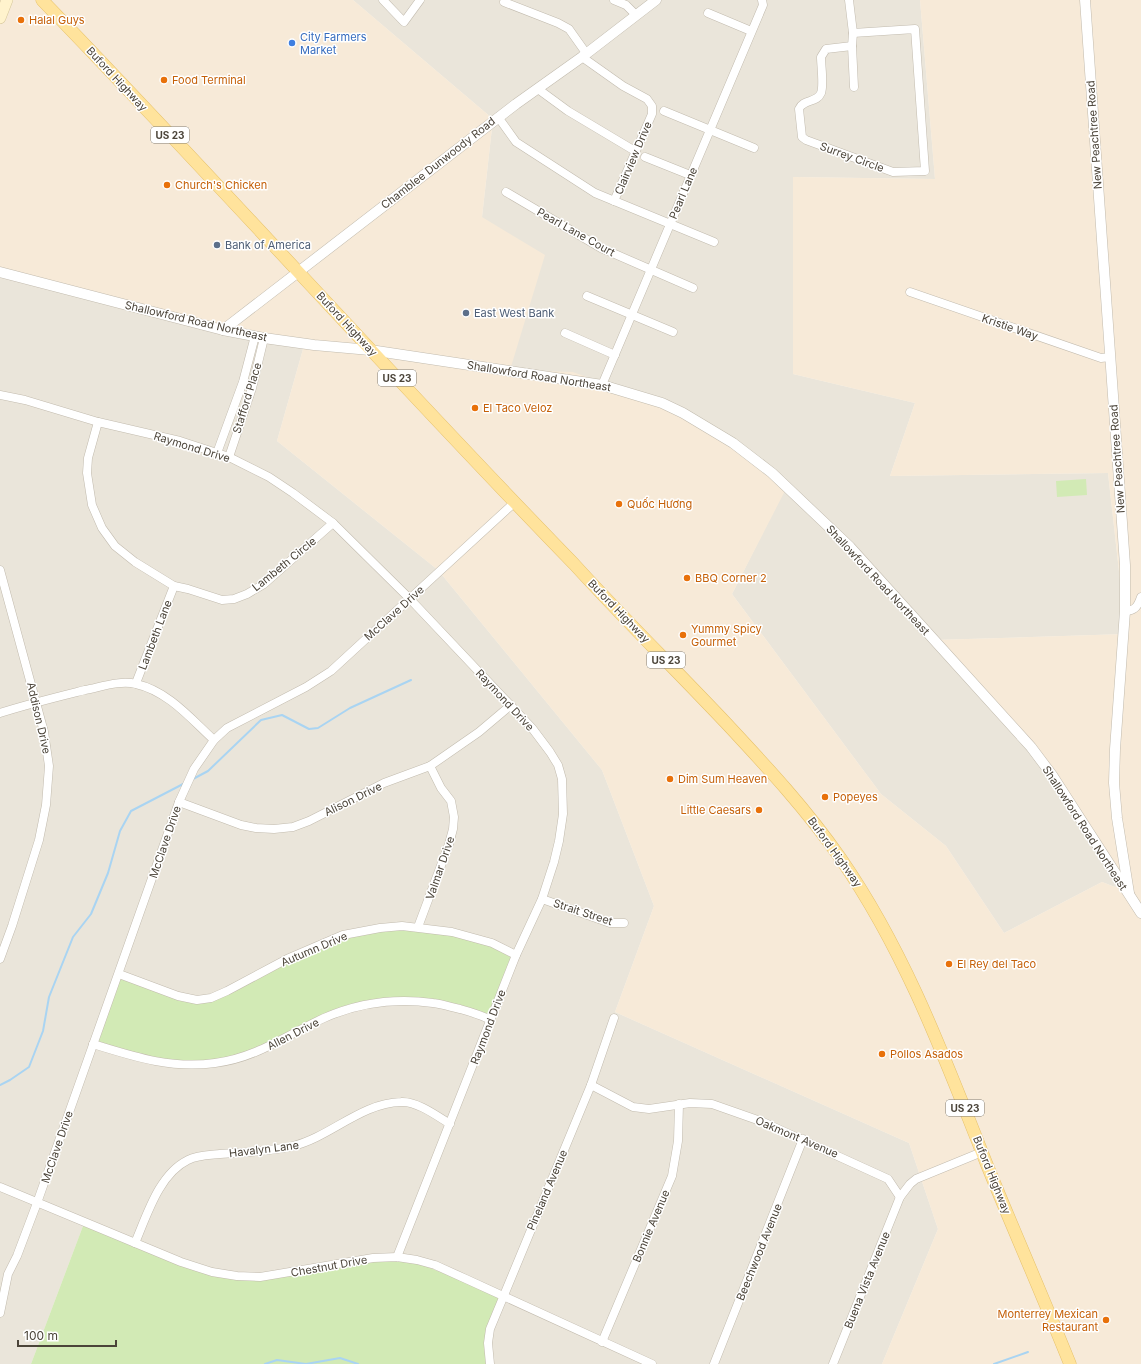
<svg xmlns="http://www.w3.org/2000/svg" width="1141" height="1364" font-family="Inter,sans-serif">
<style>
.residential{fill:#eae5da}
.commercial{fill:#f7ead8}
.green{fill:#d2eab5}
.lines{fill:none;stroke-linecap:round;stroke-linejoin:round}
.stream{stroke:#a9d4f2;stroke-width:2}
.minor-casing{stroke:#c2bbae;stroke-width:9}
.tertiary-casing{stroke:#c2bbae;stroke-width:11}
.secondary-casing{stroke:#d6c79b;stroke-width:12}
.primary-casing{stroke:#e6c16a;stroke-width:13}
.minor{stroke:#fff;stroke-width:8}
.tertiary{stroke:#fff;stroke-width:10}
.secondary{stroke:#fff3cd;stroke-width:11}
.primary{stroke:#ffe39c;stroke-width:12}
.food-dot{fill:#e8710a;stroke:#fff;stroke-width:1.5}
.shop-dot{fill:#3f7fe0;stroke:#fff;stroke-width:1.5}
.service-dot{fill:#5c6f8a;stroke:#fff;stroke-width:1.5}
.labels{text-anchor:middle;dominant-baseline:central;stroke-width:3;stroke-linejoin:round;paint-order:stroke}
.shield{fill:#fff;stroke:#817c74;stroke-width:1}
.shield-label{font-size:10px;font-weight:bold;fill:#4b4439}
.food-label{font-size:11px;fill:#c56008;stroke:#fff;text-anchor:start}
.shop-label{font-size:11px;fill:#366cbe;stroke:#fff;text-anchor:start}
.street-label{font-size:11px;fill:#4b4439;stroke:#fff}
.service-label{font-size:11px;fill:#4e5e75;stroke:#fff;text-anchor:start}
</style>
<rect width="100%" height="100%" fill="#f6f3ec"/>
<g class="residential">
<polygon points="353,0 920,0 935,179 793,177 793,374 915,403 890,476 1108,473 1126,634 935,640 1044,767 1120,884 1115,887 1102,882 1004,933 946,846 881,794 732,594 788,483 510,370 482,217 493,119"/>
<polygon points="0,269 305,342 277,441 438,570 602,770 654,906 615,1012 909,1143 938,1229 882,1364 490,1364 240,1278 186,1264 83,1226 31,1364 0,1364"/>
</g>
<polygon class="commercial" points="0,0 353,0 493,119 482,217 545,255 510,370 573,372 673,409 789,483 732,594 881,794 946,846 1004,933 1102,882 1115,887 1119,884 1044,767 934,640 1126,634 1108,473 890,476 915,403 793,374 793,177 935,179 920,0 1141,0 1141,1364 882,1364 938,1229 909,1143 615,1012 654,906 602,770 438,570 277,441 305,342 223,330 0,269"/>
<g class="green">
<polygon points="1086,479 1087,495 1057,497 1056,481"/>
<polygon points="425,927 516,954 491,1019 433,1002 381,1002 324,1016 233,1061 192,1065 92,1045 118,976 183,998 209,998 364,929"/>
<polygon points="83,1226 186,1264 240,1278 395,1254 470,1284 506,1294 488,1338 490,1364 31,1364"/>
</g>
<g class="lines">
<g class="stream">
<polyline points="193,779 208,771 261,720 282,715 309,729 318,728 350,708 411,680"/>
<polyline points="0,1085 10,1080 29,1067 43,1031 49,997 73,937 91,914 108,873 120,831 131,811 185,783"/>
<polyline points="265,1364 277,1360 306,1364 340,1358 358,1364"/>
<polyline points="994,1364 1028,1352"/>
</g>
<g class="minor-casing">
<g id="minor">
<polyline points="383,0 404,22 420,0"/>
<polyline points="505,0 504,2 558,23 569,29 586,53"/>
<polyline points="614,0 626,5 636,15"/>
<polyline points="849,0 853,33 852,46 854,87"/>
<polyline points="708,13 751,31"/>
<path d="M852 46 826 49 821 57C821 66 824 85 821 93 817 103 803 99 799 109L802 137 806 140 893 172 925 171 915 29 853 33"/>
<polyline points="582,57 623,86 647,99 652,106 652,114 614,201"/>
<polyline points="538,89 568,111 635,151"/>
<polyline points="664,111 754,148"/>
<polyline points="498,117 516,142 595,193 714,242"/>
<polyline points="645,157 690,175"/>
<polyline points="506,192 601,248 693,288"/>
<polyline points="910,292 1101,358 1110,357"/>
<polyline points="587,296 673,332"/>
<polyline points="565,333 615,355"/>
<polyline points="602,385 763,5 762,0"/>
<polyline points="0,395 25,400 98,422 180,441 229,457 269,477 293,493 333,523 410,599 532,728 550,752 558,765 562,779 563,814 559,841 554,862 542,899 516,955 397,1257"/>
<polyline points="98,422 88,458 87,473 92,505 102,528 115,546 135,562 174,586 188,589 222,600 234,599 247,594 264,584 333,523"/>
<polyline points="217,453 243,382 255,336"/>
<polyline points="229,457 252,388 264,338"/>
<polyline points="0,570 44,732 49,766 46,805 39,840 12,926 0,959"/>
<path d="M1125 611C1135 611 1138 606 1141 597"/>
<polyline points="136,683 174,586"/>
<path d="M0 713C28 704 57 697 85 690 101 687 120 680 136 684 168 691 191 719 214 740"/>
<polyline points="179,802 241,825 256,828 274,829 293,827 309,821 384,783 430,766 479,732 511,705"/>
<polyline points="542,899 610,923 624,923"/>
<polyline points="418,927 449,844 453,829 454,817 451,801 441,788 430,766"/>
<polyline points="119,974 178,996 197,1000 211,998 227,991 287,959 343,935 380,928 402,926 452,932 492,943 516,955"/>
<path d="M93 1044C135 1057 171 1069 215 1063 256 1058 287 1035 324 1018 358 1003 396 998 433 1003 442 1004 451 1007 460 1009 471 1012 481 1015 491 1020"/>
<polyline points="591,1085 633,1107 649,1109 690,1103 712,1104 763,1122 888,1179 900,1197"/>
<polyline points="0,1187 181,1262 212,1272 237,1276 260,1277 373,1258 397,1257 417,1260 435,1265 466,1279 652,1364"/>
<path d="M135 1243C147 1215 159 1174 188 1160 197 1155 210 1155 220 1154 244 1152 269 1152 293 1146 330 1137 361 1103 401 1102 417 1101 437 1116 450 1124"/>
<polyline points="0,1313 8,1274 17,1256 37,1203 179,802 194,769 214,740 227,728 306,687 331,671 515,502"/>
<polyline points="602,1342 672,1176 678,1141 679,1104"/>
<polyline points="490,1364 488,1343 490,1329 591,1085 614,1018"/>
<polyline points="714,1364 803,1139"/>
<polyline points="833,1364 900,1197 910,1184 916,1179 982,1152"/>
</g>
</g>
<g class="tertiary-casing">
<g id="tertiary">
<polyline points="1085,0 1125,565 1125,611 1115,749 1114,783 1117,818 1129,893"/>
<polyline points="0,272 223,330 264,338 314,345 370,350 602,385 662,403 683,413 733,443 772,473 850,547 1031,747 1052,775 1141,913"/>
<polyline points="223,330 516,104 582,57 656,0"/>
</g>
</g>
<g class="secondary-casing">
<polyline id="secondary" points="0,18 7,0"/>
</g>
<g class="primary-casing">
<path id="primary" d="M42 0C222 186 394 379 574 564 623 618 676 670 726 723 767 767 807 810 841 859 906 953 945 1059 987 1165 1014 1231 1043 1297 1070 1364"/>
</g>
<use href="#minor" class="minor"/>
<use href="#tertiary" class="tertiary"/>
<use href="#secondary" class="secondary"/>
<use href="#primary" class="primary"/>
</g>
<g class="food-dot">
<circle cx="21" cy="20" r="4"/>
<circle cx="164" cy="80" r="4"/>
<circle cx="167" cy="185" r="4"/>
<circle cx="475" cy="408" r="4"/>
<circle cx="619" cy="504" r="4"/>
<circle cx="687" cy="578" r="4"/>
<circle cx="683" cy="635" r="4"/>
<circle cx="670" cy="779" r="4"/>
<circle cx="825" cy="797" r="4"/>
<circle cx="759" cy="810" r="4"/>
<circle cx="949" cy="964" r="4"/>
<circle cx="882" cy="1054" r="4"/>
<circle cx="1106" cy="1320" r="4"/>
</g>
<circle class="shop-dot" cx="292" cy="43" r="4"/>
<g class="service-dot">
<circle cx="217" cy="245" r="4"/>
<circle cx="466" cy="313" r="4"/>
</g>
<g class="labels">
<g class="shield">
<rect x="151" y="127" width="38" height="16" rx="3"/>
<rect x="378" y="370" width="38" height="16" rx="3"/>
<rect x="647" y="652" width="38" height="16" rx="3"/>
<rect x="946" y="1100" width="38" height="16" rx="3"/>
</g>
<g class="shield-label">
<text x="170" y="135">US 23</text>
<text x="397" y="378">US 23</text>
<text x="666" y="660">US 23</text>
<text x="965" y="1108">US 23</text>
</g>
<g class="food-label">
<text x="29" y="20">Halal Guys</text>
<text x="172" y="80">Food Terminal</text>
<text x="175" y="185">Church's Chicken</text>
<text x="483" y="408">El Taco Veloz</text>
<text x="627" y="504">Quốc Hương</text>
<text x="695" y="578">BBQ Corner 2</text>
<text x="691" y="629">Yummy Spicy<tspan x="691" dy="13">Gourmet</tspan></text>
<text x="678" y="779">Dim Sum Heaven</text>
<text x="833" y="797">Popeyes</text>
<text x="751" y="810" text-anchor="end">Little Caesars</text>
<text x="957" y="964">El Rey del Taco</text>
<text x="890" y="1054">Pollos Asados</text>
<text x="1098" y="1314" text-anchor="end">Monterrey Mexican<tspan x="1098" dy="13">Restaurant</tspan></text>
</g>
<g class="shop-label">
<text x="300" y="37">City Farmers<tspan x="300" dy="13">Market</tspan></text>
</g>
<g class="street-label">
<text transform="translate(117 79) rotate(47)">Buford Highway</text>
<text transform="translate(1094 135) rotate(-94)">New Peachtree Road</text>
<text transform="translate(852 157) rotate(20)">Surrey Circle</text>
<text transform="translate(633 158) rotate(-67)">Clairview Drive</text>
<text transform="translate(438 163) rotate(-38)">Chamblee Dunwoody Road</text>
<text transform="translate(683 193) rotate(-67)">Pearl Lane</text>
<text transform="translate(576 232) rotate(29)">Pearl Lane Court</text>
<text transform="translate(196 321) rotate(13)">Shallowford Road Northeast</text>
<text transform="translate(347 324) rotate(47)">Buford Highway</text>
<text transform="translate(1010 327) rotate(19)">Kristie Way</text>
<text transform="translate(539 376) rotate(9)">Shallowford Road Northeast</text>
<text transform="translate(247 398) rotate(-73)">Stafford Place</text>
<text transform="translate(192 447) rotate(17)">Raymond Drive</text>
<text transform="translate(1117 459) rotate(-94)">New Peachtree Road</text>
<text transform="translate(284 564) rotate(-39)">Lambeth Circle</text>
<text transform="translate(878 580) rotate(47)">Shallowford Road Northeast</text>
<text transform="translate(619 611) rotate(46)">Buford Highway</text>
<text transform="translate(394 613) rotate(-42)">McClave Drive</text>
<text transform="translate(155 635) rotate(-69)">Lambeth Lane</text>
<text transform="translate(505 700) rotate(47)">Raymond Drive</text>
<text transform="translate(39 718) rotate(77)">Addison Drive</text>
<text transform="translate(353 799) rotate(-26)">Alison Drive</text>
<text transform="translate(1085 828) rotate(57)">Shallowford Road Northeast</text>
<text transform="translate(165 842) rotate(-71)">McClave Drive</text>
<text transform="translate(835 852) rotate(54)">Buford Highway</text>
<text transform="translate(440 868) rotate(-71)">Valmar Drive</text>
<text transform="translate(583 912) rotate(18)">Strait Street</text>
<text transform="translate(314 949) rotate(-23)">Autumn Drive</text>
<text transform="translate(488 1027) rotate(-69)">Raymond Drive</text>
<text transform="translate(293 1034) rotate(-27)">Allen Drive</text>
<text transform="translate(797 1137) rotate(23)">Oakmont Avenue</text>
<text transform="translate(57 1147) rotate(-71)">McClave Drive</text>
<text transform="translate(264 1149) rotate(-7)">Havalyn Lane</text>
<text transform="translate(992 1175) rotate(68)">Buford Highway</text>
<text transform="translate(547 1190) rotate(-67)">Pineland Avenue</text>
<text transform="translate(651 1226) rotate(-67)">Bonnie Avenue</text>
<text transform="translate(759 1252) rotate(-68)">Beechwood Avenue</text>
<text transform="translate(329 1266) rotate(-10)">Chestnut Drive</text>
<text transform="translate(867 1280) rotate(-68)">Buena Vista Avenue</text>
</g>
<g class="service-label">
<text x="225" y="245">Bank of America</text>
<text x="474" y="313">East West Bank</text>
</g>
</g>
<path d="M18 1340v6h98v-6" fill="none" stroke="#4b4439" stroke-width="2"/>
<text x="24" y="1340" font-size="12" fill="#4b4439" stroke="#ffffff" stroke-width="3" paint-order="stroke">100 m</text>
</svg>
